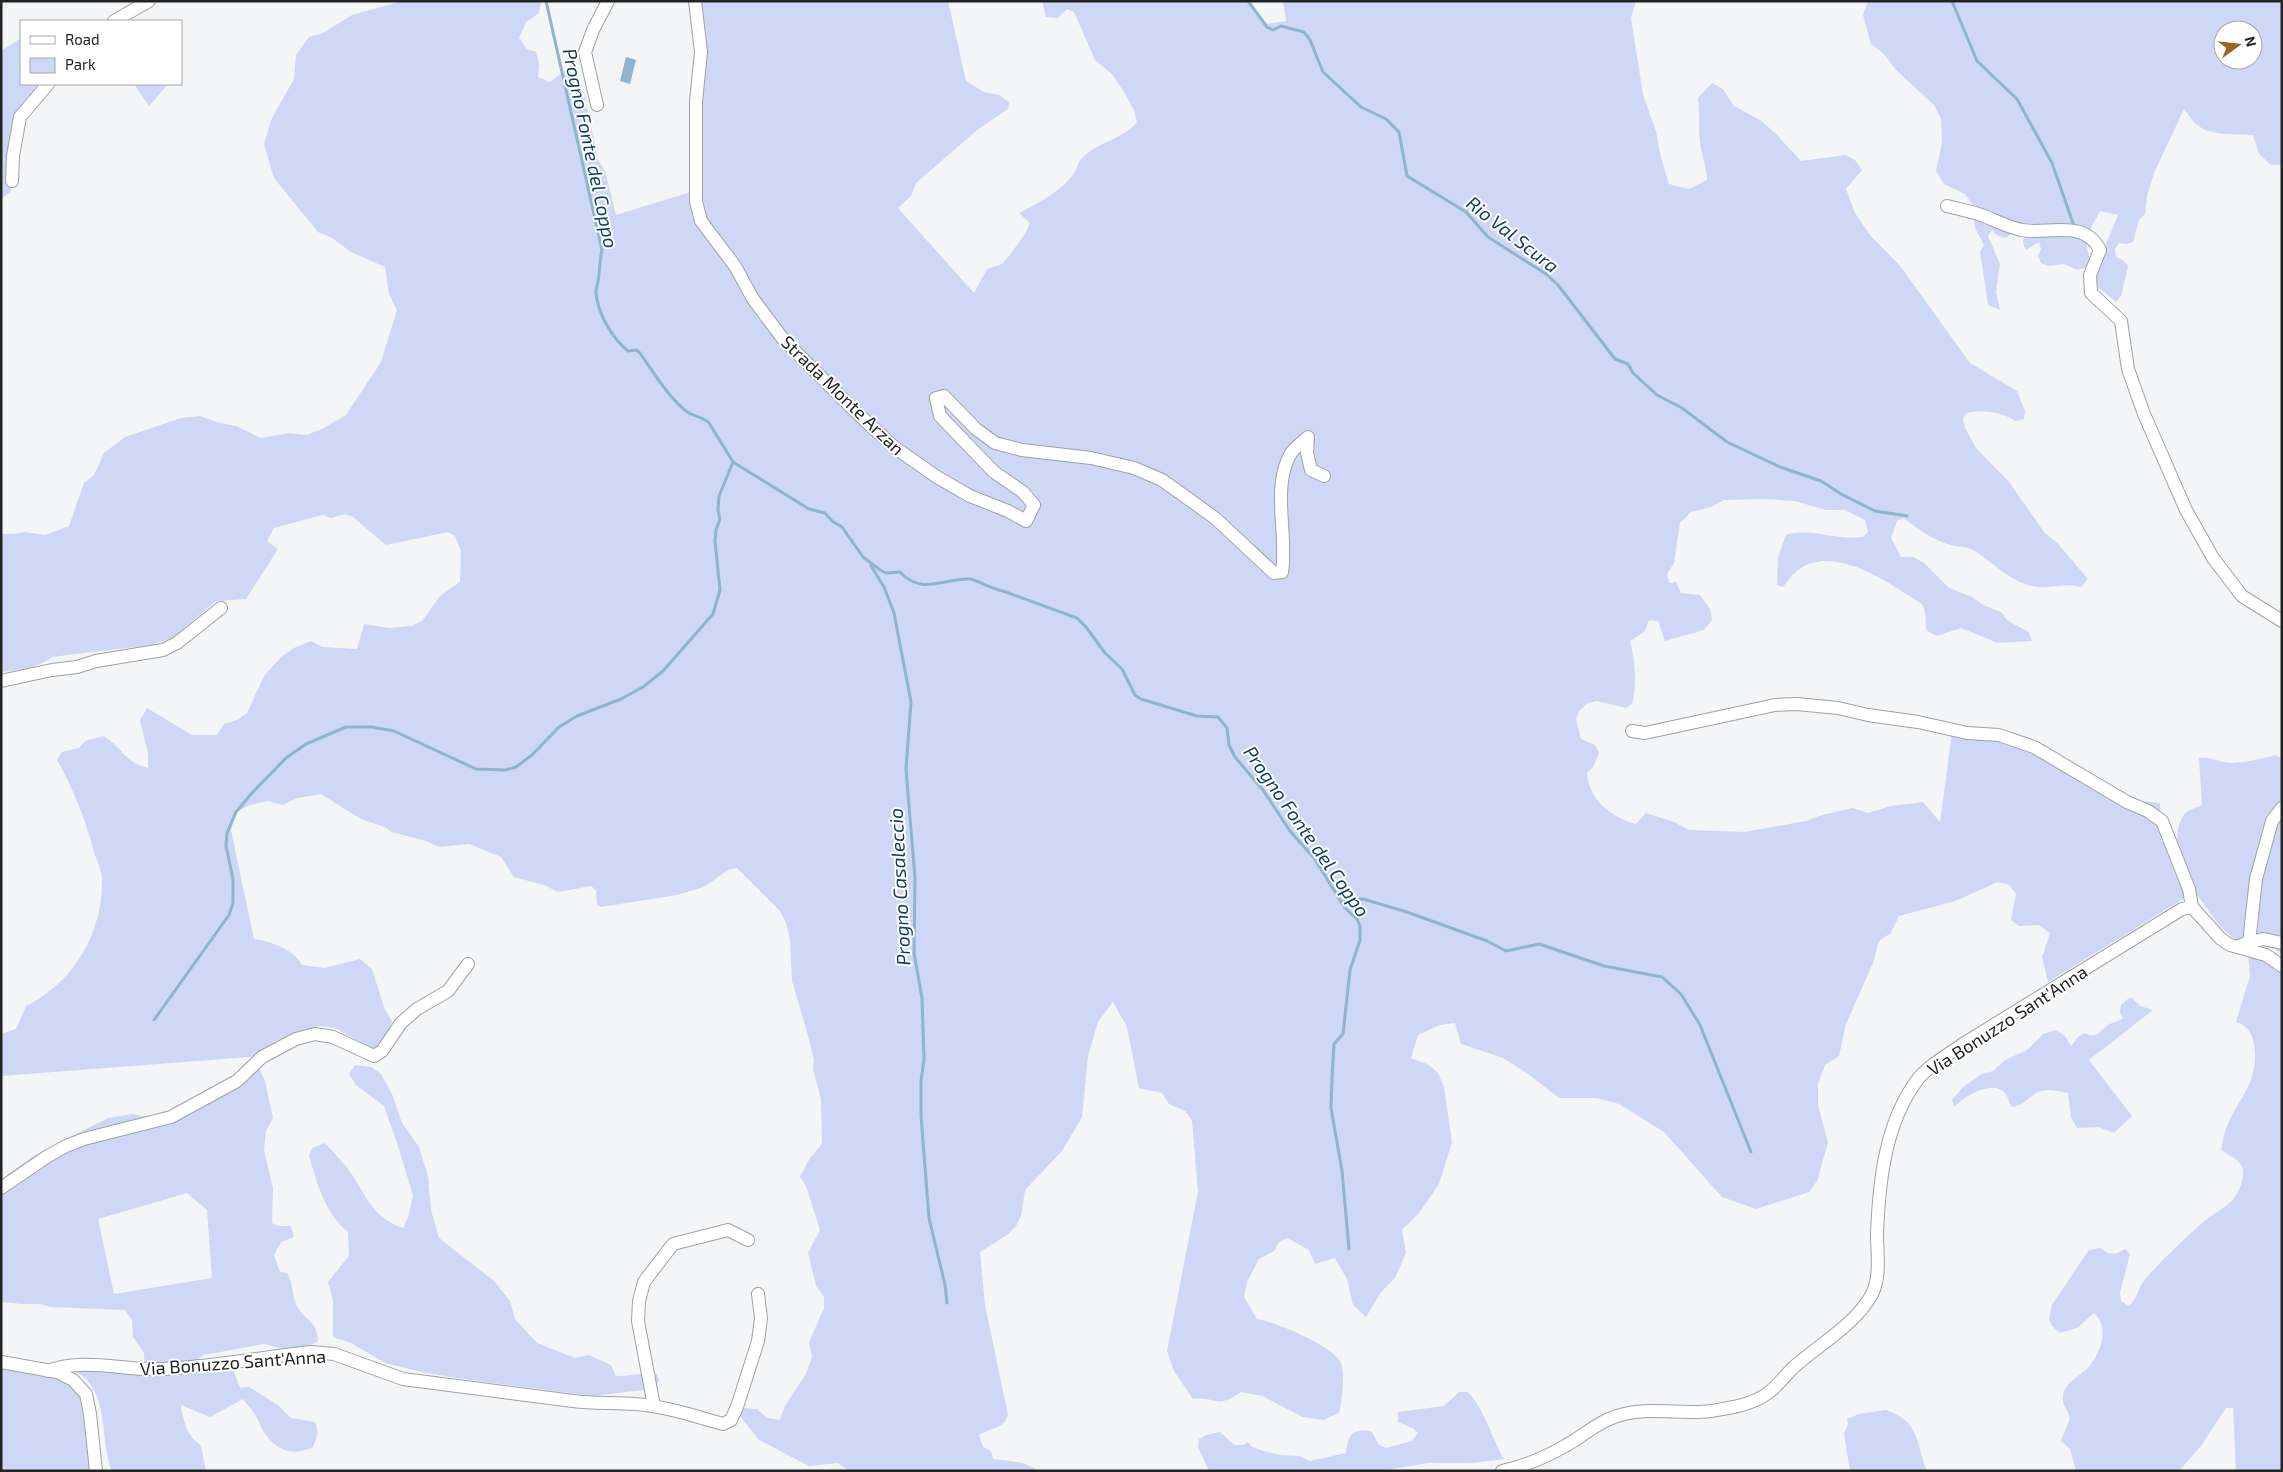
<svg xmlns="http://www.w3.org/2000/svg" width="2283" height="1472" font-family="'Exo 2',sans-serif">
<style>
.green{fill:#ced7f6;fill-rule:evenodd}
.water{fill:#90b4cb}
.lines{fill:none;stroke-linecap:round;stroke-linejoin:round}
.stream{stroke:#90b4cb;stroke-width:3}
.minor-casing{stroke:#a0a1a3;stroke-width:14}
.minor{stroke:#fff;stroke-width:12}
.labels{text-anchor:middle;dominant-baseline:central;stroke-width:4;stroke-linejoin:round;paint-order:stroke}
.street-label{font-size:18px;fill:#222323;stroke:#fff}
.water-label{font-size:19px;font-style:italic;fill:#104058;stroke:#fff}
</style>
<rect width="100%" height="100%" fill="#f4f5f7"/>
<g class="green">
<path d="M403 1H541L539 13 526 22 519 38 527 49 536 52 539 65 538 77 550 82 565 70 580 84 584 93 598 160 605 171 616 215 697 190 698 1H948L966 81 984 92 999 95 1009 102 1008 109 977 130 916 183 911 196 898 208 974 293 987 269 1002 264 1009 256 1025 234 1030 223 1019 213C1040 202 1061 192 1075 172 1078 167 1078 161 1082 158 1097 142 1124 139 1137 122L1134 110 1124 92 1112 74 1095 60 1074 12 1067 9 1058 18 1046 17 1042 1H1248L1256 15 1267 24 1286 21 1283 1H1636L1631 18 1643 95 1656 131 1660 154 1669 184 1689 189 1707 180C1707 167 1701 155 1700 141 1698 127 1700 113 1698 98L1712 83 1723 89 1734 106 1760 120 1775 133 1801 161 1846 155 1855 160 1862 170 1846 189 1855 213 1870 235 1901 267 1970 363 2017 391 2025 411 2024 419 2016 421C2000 412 1984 409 1967 413L1963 418 1965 428 1976 448 2009 482 2044 532 2058 544 2088 579 2081 587C2066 582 2049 590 2032 586 2008 580 1993 562 1973 550 1965 546 1958 547 1950 545 1933 540 1917 528 1903 518L1897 521 1891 538 1901 557H1913L1924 563 1949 588 1972 597 1983 605 2001 612 2008 621 2029 632 2032 641 1998 643 1961 628 1937 636 1927 631C1924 619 1928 617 1922 604 1890 584 1835 543 1798 570 1792 574 1787 582 1783 587L1777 585 1778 557 1786 535C1811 527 1836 541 1863 537L1868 532 1865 520 1845 510H1826L1795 501 1763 499 1724 500 1711 507 1691 512 1680 523 1674 563 1667 574 1669 583 1676 582 1681 593 1700 595 1710 609 1712 620 1704 630 1665 641 1658 621 1649 620 1644 632 1630 641C1635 658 1637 687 1632 704L1626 708 1597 701 1588 703 1579 711 1576 719 1581 739 1595 745 1599 753 1593 767 1587 773C1589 800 1611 817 1636 824L1646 813 1674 822 1689 830 1744 832 1806 821 1822 815 1853 808 1868 813 1891 806 1923 802 1940 822 1953 726 2017 734 2047 746 2073 766 2124 799 2160 803 2161 841 2177 848C2177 837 2177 820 2187 812 2190 809 2198 807 2202 805L2199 758C2212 757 2219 762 2229 763 2245 763 2261 759 2276 755L2282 759V795L2277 810 2282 826V954C2268 942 2252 948 2237 940 2221 931 2209 911 2198 896L2193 893 2048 982 2042 957 2050 933 2039 925 2019 926 2011 920 2016 894 2009 885 1998 882 1955 901 1899 916 1891 933 1879 941 1873 963 1846 1024 1839 1056 1825 1065 1818 1084V1105L1828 1143 1817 1181 1809 1192 1756 1209 1722 1197 1664 1132 1619 1104 1597 1098H1559L1527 1073 1503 1058 1461 1044 1455 1023 1440 1025 1418 1035 1411 1058 1429 1065 1438 1073 1444 1087 1452 1142 1439 1184 1419 1213 1402 1230 1406 1253 1395 1278 1381 1292 1366 1317 1353 1305 1347 1279 1335 1258 1315 1264 1309 1250 1287 1238 1279 1242 1274 1251 1259 1259 1247 1282 1244 1297 1257 1319C1274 1321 1335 1347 1341 1363 1345 1373 1342 1402 1339 1413L1323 1420 1303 1417 1262 1396 1241 1392C1215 1410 1218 1396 1193 1399L1174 1371 1167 1351 1198 1192 1192 1120 1185 1111 1169 1104 1162 1093 1139 1088 1127 1027 1113 1002 1098 1022 1088 1056 1082 1117 1062 1151 1025 1190 1021 1216 1016 1226 1007 1235 980 1252 985 1305 1008 1415C1004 1429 990 1428 979 1435L983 1447 991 1451 993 1459C1009 1461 1026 1461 1038 1471H849L838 1463 809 1466 759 1440 740 1416 743 1408 757 1409 767 1418 780 1420 785 1406 806 1374 812 1357 809 1342 824 1308V1297L816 1286 808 1253 820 1230 806 1186 800 1177 810 1158 822 1144 821 1099 813 1069 814 1060 807 1032 792 981 790 939 786 923 780 911 737 868 728 870 704 887 677 895 601 907 597 905 596 890 591 886 558 892 544 885 514 877 501 857 469 844 439 847 426 841 392 832 385 827 361 819 321 794 298 798 282 805 268 801 250 805 236 812 231 830 233 840 254 939C270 941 295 950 302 965L325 968 360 959 372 969 385 1010 392 1021 386 1040 371 1051 366 1045 335 1028 320 1026 296 1032 274 1042 263 1056 1 1076V1034L16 1029 26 1006C73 983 103 933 102 880 102 872 98 863 95 855 86 821 74 790 57 760L62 752 79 748 85 741 104 736C122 748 126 763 148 768V754L140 720 147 708 192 735H217L224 724 237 720 247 713 264 676 281 657 294 648 311 641 322 647 357 649 364 624 389 628 411 626 422 621 440 596 460 582 461 551 455 536 448 532 386 545 353 517 345 514 331 518 322 515 274 528 267 541 278 549 246 599 216 601 173 638 151 645 52 657C39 668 18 670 1 672V534H13L25 532 45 535 69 526 84 483 94 475 104 453 125 437 181 418 200 416 220 423 236 426 261 438 289 433 306 435 322 429 346 415 381 362 397 310 389 294 385 267 351 252 332 238 318 232 274 178 264 144 272 118 294 79 296 55 309 37 323 33 352 15Z"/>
<path d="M1868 1H2282V165H2271L2259 154 2253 135C2237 134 2209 136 2196 124 2191 120 2188 113 2184 109L2154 173 2147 196 2145 214 2139 220 2133 242 2126 244 2119 243 2115 249 2116 257 2123 260 2128 266 2121 296 2116 302 2098 287 2095 263 2104 249 2118 215 2100 211 2085 239 2090 261 2086 268 2078 270 2064 264 2048 266 2041 263 2038 256 2041 249 2039 242 2026 250 2023 243 2024 235 2019 230 2005 238 1997 235 1992 230 1988 236 2000 264 1996 292 2000 310 1988 305 1980 251 1984 245 1975 228 1972 204 1965 194 1944 184 1936 171 1942 143 1941 119 1934 105 1896 70 1883 53 1871 44 1863 15ZM2223 30H2253V60H2223Z"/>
<polygon points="21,38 21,84 53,84 24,116 15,182 10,192 1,199 1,51"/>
<polygon points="134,84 168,84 149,106"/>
<path d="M2248 955 2269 962 2282 974V1471H2236L2233 1408H2226L2201 1446 2179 1471H2076L2070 1449 2061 1441 2070 1418C2067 1409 2062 1405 2063 1396 2065 1380 2083 1376 2091 1364 2102 1349 2109 1327 2094 1313L2077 1328 2060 1333 2052 1326 2049 1319 2052 1305 2089 1250 2101 1248C2109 1256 2115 1255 2125 1249L2130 1254 2120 1293 2121 1301 2129 1306C2139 1297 2137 1288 2146 1278 2163 1259 2182 1241 2201 1224 2211 1214 2225 1210 2234 1198 2241 1188 2245 1178 2242 1166L2237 1160 2221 1150C2223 1141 2224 1132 2228 1124 2234 1109 2244 1097 2250 1082 2258 1064 2259 1027 2236 1022L2250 976Z"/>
<path d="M2129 998H2132L2140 1006 2153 1010 2089 1060 2132 1116 2114 1133 2098 1127 2077 1128 2071 1117 2068 1093C2057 1091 2043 1087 2033 1095 2025 1101 2023 1105 2012 1107 2008 1103 2009 1097 2005 1093 1992 1079 1964 1097 1954 1107L1952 1100 1963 1087 1980 1075 1993 1071 2005 1060 2027 1050 2043 1034 2056 1030 2065 1036 2071 1046 2078 1037 2084 1033C2099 1039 2098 1032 2108 1025 2113 1022 2118 1022 2123 1018L2120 1013 2121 1005Z"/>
<path d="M355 1065 371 1067 381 1074 392 1094 402 1123 419 1147 428 1176 431 1210 439 1238 494 1281 510 1301 515 1319 537 1343 575 1358 589 1355 611 1365 616 1376C630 1376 643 1372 657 1374L659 1381 651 1389 593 1396 477 1381 426 1373 385 1363 351 1343 333 1337V1301L328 1282 349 1256 348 1232C325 1214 317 1183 309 1156L312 1148 325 1143C335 1154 345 1164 353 1176 368 1200 374 1218 403 1228L408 1218 413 1195 397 1143 384 1106 356 1085 349 1074Z"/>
<path d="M259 1067 265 1081 273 1118 266 1131 264 1150 273 1188 272 1223 279 1226H291L294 1237 281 1242 274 1255 280 1272 287 1273C294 1283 291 1297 298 1308 306 1321 317 1321 318 1341L309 1346 287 1350 264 1344 204 1355 195 1361H230L240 1388 249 1387 278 1405 291 1418 315 1422 318 1433 313 1447C291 1458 274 1449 262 1429 260 1425 259 1421 257 1418 253 1411 248 1405 243 1399L210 1417 181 1405C183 1420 187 1437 201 1445L206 1471H112C100 1442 109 1403 86 1379 81 1374 73 1371 66 1367L145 1371 144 1353 133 1337 132 1320 125 1310 50 1307 41 1304H21L1 1302V1183L8 1174 35 1155 108 1118 133 1114 155 1119 163 1118 176 1106 206 1097ZM187 1193 207 1210 212 1278 114 1294 98 1219Z"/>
<polygon points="1,1366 53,1376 75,1389 84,1404 96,1471 1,1471"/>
<path d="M1459 1392H1468C1484 1408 1492 1439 1504 1459L1471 1463H1428L1381 1471H1209L1198 1447 1199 1439 1206 1435 1220 1432 1234 1445H1243L1248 1442 1252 1447 1264 1451 1279 1455 1299 1456 1310 1461 1346 1453C1348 1436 1352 1427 1372 1432L1379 1445 1386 1448 1412 1441 1418 1433 1414 1429 1398 1422V1412L1444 1406Z"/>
<path d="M1886 1410C1921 1422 1915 1442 1927 1471H1850L1844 1434 1848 1424 1847 1419 1859 1414Z"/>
</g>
<polygon class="water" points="626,57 636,60 630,84 620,81"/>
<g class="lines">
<g class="stream">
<path d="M546 1 602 250C600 258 600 266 599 274 599 280 596 287 596 293 598 314 612 338 628 351L636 350 640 353C651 369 672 403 689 413 696 417 703 417 709 423L733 462 809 509 825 513 832 521 842 527 863 557 880 570 886 573 900 572C923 596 942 578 970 579 977 580 992 589 1003 591L1077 618 1086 627 1105 653 1122 669 1135 695 1141 699 1197 716 1218 717 1227 728 1229 745 1235 757 1263 790 1290 831 1314 858 1345 908 1357 919 1360 926V940L1350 970 1343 1034 1334 1044 1332 1078 1331 1108 1342 1171 1349 1249"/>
<polyline points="1248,1 1267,27 1273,30 1281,26 1304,32 1310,40 1323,72 1361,107 1386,119 1399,132 1407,176 1466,212 1488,237 1546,274 1558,285 1615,359 1628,364 1633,373 1657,395 1682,408 1727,442 1780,467 1821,481 1841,494 1875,511 1907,516"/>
<polyline points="1952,1 1977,61 2017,99 2052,163 2074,226"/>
<polyline points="871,566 884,587 894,613 911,702 906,769 915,878 914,953 922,998 924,1059 921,1081 921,1116 929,1218 945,1285 947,1303"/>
<polyline points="1341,902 1363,899 1407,912 1487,941 1506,951 1539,944 1604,966 1662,977 1681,994 1700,1025 1751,1152"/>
<polyline points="154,1020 229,915 233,903 233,879 226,846 227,833 236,812 252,793 286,758 306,744 346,727 372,727 394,731 476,769 505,770 516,767 532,755 559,727 577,716 621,699 643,687 663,671 713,614 720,590 715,541 716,530 720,519 718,510 719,496 733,462"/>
</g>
<g class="minor-casing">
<g id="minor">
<path d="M695 1 701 52 696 101V201L701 221 735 266 753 299 783 339 857 413 894 447 937 477 970 496 1008 511 1026 521 1034 505 1023 492 994 472 940 416 936 398 944 396 976 429 995 443 1022 450 1091 458 1134 468 1162 480 1215 518 1274 573 1282 572C1288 535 1271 487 1291 453 1295 447 1303 442 1308 437L1307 453 1311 470 1324 476"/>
<polyline points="114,21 149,1"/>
<polyline points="597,105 585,52 593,30 608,1"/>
<polyline points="12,181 13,156 20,117 48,84"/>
<path d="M1947 206C1958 209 1970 211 1981 215 1995 220 2007 227 2022 230 2047 235 2084 218 2100 250L2090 275 2091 293 2121 321 2128 369 2144 414 2186 510 2213 558 2242 596 2282 621"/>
<polyline points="1,681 52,670 77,667 96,661 163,650 177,643 221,608"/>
<polyline points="1632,731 1645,733 1775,705 1797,704 1838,708 1868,715 1918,722 1967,733 1999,735 2034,747 2127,802 2148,811 2162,821 2189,889 2192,907"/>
<polyline points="2249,943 2256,879 2272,821 2282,808"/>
<polyline points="2241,945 2263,939 2282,943"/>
<polyline points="1,1188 48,1156 66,1146 84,1139 171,1117 237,1081 262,1057 296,1039 315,1034 333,1037 374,1056 382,1051 401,1023 417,1009 448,991 468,964"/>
<polyline points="1,1362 57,1372 73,1380 86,1394 90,1414 96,1471"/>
<path d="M48 1371C85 1357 124 1371 162 1369 212 1367 262 1357 311 1352L334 1354 403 1379 573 1401C594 1404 615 1402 635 1404 665 1406 694 1416 723 1424L731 1420 737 1407 758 1341 761 1318 758 1294"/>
<polyline points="654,1406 638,1321 639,1301 644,1282 673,1244 728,1230 748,1240"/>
<path d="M1502 1471C1525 1466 1544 1458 1565 1446 1582 1437 1597 1422 1617 1416 1647 1406 1681 1415 1711 1411 1730 1408 1752 1405 1768 1393 1778 1386 1786 1374 1795 1366 1820 1344 1856 1324 1872 1294 1881 1276 1877 1253 1877 1234 1879 1182 1885 1122 1918 1079 1929 1065 1948 1055 1963 1044L2182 909 2192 907 2221 939 2230 945 2266 955 2282 966"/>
</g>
</g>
<use href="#minor" class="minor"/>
</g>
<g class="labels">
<g class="street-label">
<text transform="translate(843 395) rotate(44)">Strada Monte Arzan</text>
<text transform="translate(2007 1020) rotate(-33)">Via Bonuzzo Sant'Anna</text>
<text transform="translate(233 1362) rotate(-4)">Via Bonuzzo Sant'Anna</text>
</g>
<g class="water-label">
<text transform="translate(591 148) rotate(78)">Progno Fonte del Coppo</text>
<text transform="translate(1513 234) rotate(38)">Rio Val Scura</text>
<text transform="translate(1307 831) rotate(55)">Progno Fonte del Coppo</text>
<text transform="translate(899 887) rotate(-93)">Progno Casaleccio</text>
</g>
</g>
<rect width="2283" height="1472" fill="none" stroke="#222323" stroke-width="5"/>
<rect x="20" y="20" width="162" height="65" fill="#ffffff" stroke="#a7a7a7"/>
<rect x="30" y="36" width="25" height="8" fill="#ffffff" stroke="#a7a7a7"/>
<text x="65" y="45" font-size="15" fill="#222323">Road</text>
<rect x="30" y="58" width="25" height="15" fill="#ced7f6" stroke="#a7a7a7"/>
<text x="65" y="70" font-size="15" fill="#222323">Park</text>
<g transform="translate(2238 45) rotate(75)"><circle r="24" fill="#ffffff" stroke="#a7a7a7"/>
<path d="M0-4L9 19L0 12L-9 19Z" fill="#9d6322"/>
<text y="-8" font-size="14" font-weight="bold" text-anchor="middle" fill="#222323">N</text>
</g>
</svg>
